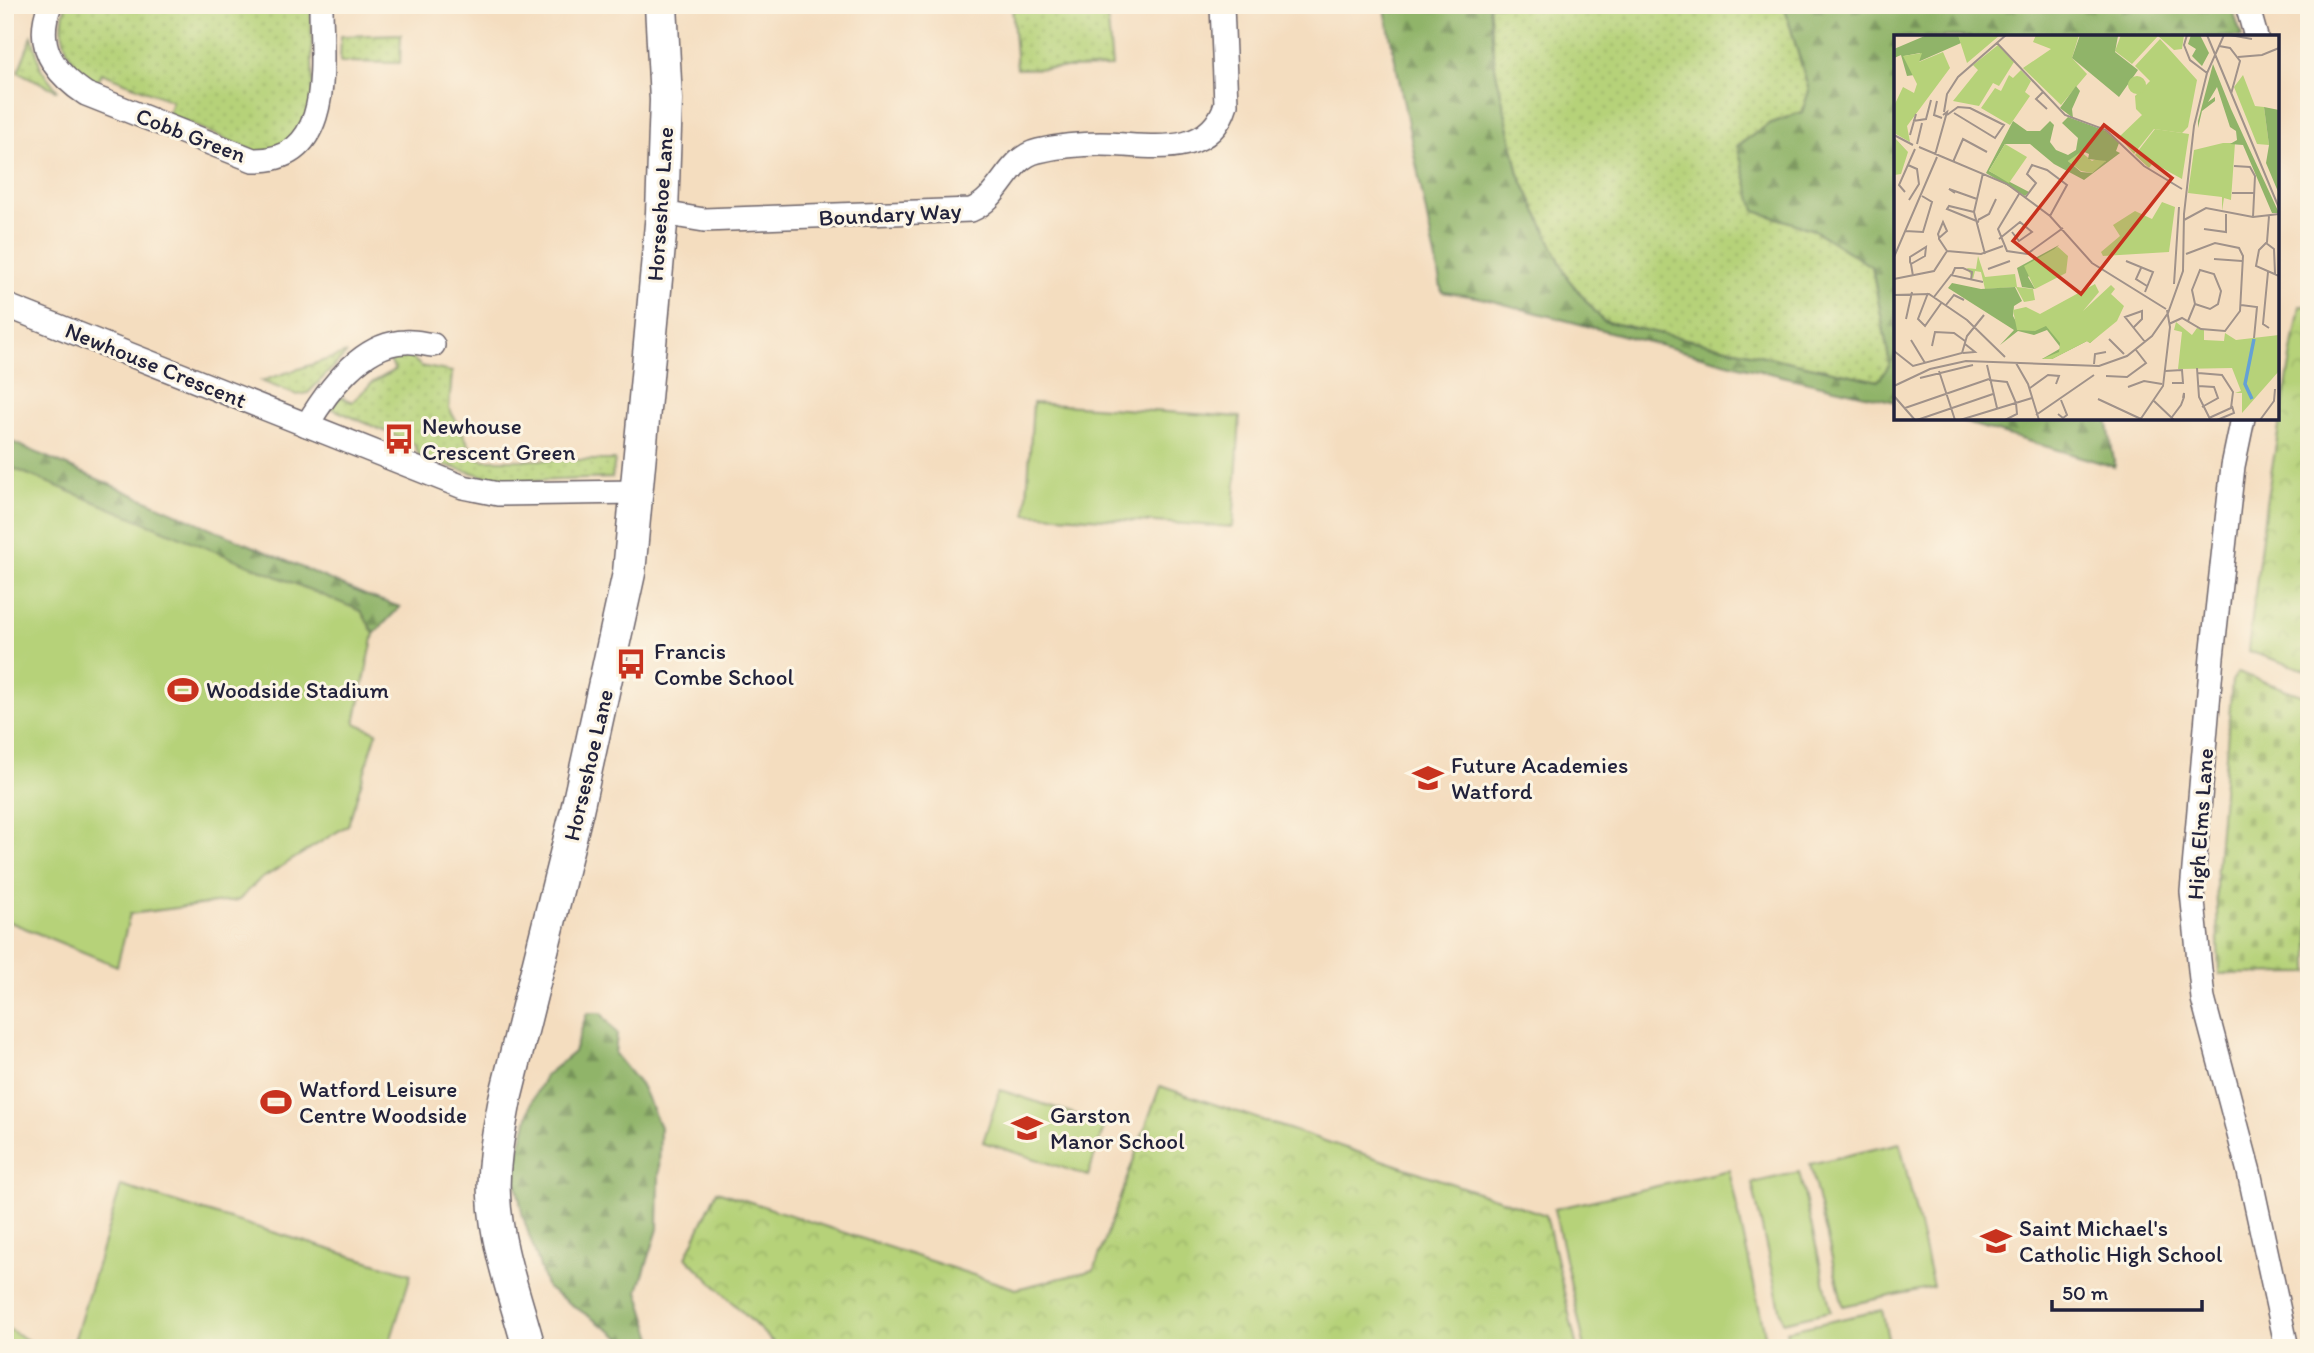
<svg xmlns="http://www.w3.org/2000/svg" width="2314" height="1353" font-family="Itim,sans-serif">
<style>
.grass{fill:url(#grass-dots);stroke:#6c7a5a;stroke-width:2}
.forest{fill:url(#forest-firs);stroke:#596b52;stroke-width:2}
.cemetery{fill:url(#cemetery-stones);stroke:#6c7a5a;stroke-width:2}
.park{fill:url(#park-crowns);stroke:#6c7a5a;stroke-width:2}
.pitch{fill:#b6d279;stroke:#6c7a5a;stroke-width:2}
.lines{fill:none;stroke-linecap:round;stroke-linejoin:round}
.street-casing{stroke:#6c6369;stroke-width:26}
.secondary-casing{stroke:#6c6369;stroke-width:35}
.street{stroke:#fff;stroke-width:23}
.secondary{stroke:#fff;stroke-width:32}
.labels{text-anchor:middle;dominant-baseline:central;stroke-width:6;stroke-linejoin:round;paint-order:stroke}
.street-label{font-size:23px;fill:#22223b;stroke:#fcf5e5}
.poi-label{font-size:23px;fill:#22223b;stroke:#fcf5e5;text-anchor:start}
.inset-river{fill:none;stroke:#64a1d5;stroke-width:3.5}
.inset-road{fill:none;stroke:#a0928a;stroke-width:2}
.view{fill:#c8321e;fill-opacity:0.15;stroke:#c8321e;stroke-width:3.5}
.inset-edge{fill:none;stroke:#22223b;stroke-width:3.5}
</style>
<defs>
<pattern id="grass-dots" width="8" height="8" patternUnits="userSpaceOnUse" patternTransform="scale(1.75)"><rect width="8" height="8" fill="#b6d279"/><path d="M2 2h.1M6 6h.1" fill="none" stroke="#9cb46a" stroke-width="1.8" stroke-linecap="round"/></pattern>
<pattern id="forest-firs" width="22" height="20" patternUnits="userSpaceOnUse" patternTransform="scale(1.75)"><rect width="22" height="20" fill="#90b469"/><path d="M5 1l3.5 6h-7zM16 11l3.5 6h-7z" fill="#759258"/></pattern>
<pattern id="cemetery-stones" width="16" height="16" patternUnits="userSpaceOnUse" patternTransform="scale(1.75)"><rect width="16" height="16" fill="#b6d279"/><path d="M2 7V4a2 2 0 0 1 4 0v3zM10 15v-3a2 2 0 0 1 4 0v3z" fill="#9cb46a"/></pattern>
<pattern id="park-crowns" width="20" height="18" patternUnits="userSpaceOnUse" patternTransform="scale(1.75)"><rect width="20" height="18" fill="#b6d279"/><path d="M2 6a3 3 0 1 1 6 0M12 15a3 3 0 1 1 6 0" fill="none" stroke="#9cb46a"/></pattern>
</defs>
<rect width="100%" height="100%" fill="#fcf5e5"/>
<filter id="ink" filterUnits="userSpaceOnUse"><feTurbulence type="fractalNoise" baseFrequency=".0143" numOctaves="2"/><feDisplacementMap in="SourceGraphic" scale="14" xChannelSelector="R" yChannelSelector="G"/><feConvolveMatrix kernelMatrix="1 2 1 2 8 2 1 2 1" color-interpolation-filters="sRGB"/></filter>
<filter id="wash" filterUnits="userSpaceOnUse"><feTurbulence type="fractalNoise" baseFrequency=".00686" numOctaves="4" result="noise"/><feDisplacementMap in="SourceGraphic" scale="28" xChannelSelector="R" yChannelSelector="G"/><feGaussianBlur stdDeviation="1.57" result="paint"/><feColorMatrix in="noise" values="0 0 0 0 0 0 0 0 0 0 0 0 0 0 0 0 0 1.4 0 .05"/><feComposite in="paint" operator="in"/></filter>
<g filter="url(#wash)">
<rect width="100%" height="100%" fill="#f4ddbf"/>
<g class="grass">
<path d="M66 5H311L313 98 297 139 260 154 168 114 172 101 102 73 96 86C70 66 55 37 66 5Z"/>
<polygon points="1012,5 1100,5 1108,22 1112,67 1017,69"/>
<polygon points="1489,5 1784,5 1809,91 1802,112 1769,124 1755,211 1814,230 1872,267 1890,364 1879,381 1603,321 1568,279 1519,174 1495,67"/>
<polygon points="401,34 400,63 340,62 341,36"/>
<polygon points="32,36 41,69 58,91 18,72"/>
<polygon points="405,352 421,366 452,372 449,408 475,456 483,460 615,460 612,478 505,482 420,458 414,444 331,408 340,396 352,402 373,382 395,370 388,357"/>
<polygon points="347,353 308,393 297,395 261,381"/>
</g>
<g class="forest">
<polygon points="1384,5 1489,5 1495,67 1519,174 1568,279 1603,321 1878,381 1890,364 1872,267 1814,230 1755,211 1737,146 1769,124 1802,112 1809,91 1784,5 2231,5 2242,37 1896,37 1896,402 1743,367 1477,297 1442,292"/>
<polygon points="1950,418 2107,418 2115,467"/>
<polygon points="5,439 365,595 400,607 374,634 361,611 5,465"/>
<polygon points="587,1013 601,1013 617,1034 615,1054 642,1087 660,1127 658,1229 638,1291 656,1348 636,1348 547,1288 523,1217 514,1171 532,1101 545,1076 574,1052"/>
</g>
<polygon class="cemetery" points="2238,672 2309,698 2309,973 2219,974 2216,879 2232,681"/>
<g class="park">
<polygon points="2300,306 2309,306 2309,671 2248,651 2266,503"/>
<polygon points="1160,1086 1546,1215 1577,1348 779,1348 686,1257 717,1191 1016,1289 1094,1270"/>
<polygon points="5,1327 41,1348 5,1348"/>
</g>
<g class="pitch">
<polygon points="1033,403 1240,417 1233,527 1026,514"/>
<polygon points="5,465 361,611 374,634 355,723 377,732 348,825 258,881 239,900 130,914 117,966 5,920"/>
<polygon points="1000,1090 1105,1124 1088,1176 983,1142"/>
<polygon points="1900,1143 1933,1287 1843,1306 1810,1164"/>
<polygon points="1729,1170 1768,1348 1585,1348 1554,1209"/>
<polygon points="1799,1172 1831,1311 1783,1322 1752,1183"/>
<polygon points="121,1186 411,1274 388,1348 72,1348"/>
<polygon points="1882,1310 1890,1348 1790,1348 1786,1331"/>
</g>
</g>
<g filter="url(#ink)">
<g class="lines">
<g class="street-casing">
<g id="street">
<path d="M50 5C34 45 53 72 86 94L253 160C336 162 321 62 321 5"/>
<polyline points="2247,5 2256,37"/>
<path d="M662 213 704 220 971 210C1001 198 1007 158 1038 151 1064 145 1097 143 1124 145 1165 148 1212 152 1226 104L1222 5"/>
<polyline points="5,305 463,487 498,494 638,492"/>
<polyline points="2243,418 2233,466 2212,657 2192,892 2203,999 2249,1172 2287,1348"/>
<path d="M307 425C327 391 362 343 405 342 414 341 424 344 433 345"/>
</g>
</g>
<g class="secondary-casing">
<path id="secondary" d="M529 1348C516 1299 496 1246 494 1196 492 1163 499 1131 505 1099L577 810 629 573 662 213 666 100 661 5"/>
</g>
<use href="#street" class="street"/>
<use href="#secondary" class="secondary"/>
</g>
</g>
<defs>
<g id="bus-bare" transform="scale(2.415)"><path d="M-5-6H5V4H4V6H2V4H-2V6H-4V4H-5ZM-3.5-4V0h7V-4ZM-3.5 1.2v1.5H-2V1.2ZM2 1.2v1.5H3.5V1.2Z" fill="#c8321e" stroke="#fcf5e5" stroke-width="2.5" paint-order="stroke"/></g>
<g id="stadium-bare" transform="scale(2.415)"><path d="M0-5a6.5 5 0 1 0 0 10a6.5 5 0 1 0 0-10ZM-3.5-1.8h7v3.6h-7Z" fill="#c8321e" stroke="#fcf5e5" stroke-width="2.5" paint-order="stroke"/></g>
<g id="school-bare" transform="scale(2.415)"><path d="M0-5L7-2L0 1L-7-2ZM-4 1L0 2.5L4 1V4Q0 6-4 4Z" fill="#c8321e" stroke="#fcf5e5" stroke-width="2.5" paint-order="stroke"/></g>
</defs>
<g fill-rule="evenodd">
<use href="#bus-bare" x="399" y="439"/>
<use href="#bus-bare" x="631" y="664"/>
<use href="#stadium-bare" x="183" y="690"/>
<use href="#school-bare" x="1428" y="778"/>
<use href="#stadium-bare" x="276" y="1102"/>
<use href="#school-bare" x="1027" y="1128"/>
<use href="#school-bare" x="1996" y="1241"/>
</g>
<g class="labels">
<g class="street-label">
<text transform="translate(191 135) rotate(21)">Cobb Green</text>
<text transform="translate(660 204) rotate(-86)">Horseshoe Lane</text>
<text transform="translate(890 214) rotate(-3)">Boundary Way</text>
<text transform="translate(156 365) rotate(22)">Newhouse Crescent</text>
<text transform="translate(588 765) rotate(-77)">Horseshoe Lane</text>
<text transform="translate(2200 824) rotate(-86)">High Elms Lane</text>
</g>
<g class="poi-label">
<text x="422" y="426">Newhouse<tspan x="422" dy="26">Crescent Green</tspan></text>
<text x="654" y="651">Francis<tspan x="654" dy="26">Combe School</tspan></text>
<text x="206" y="690">Woodside Stadium</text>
<text x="1451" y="765">Future Academies<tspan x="1451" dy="26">Watford</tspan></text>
<text x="299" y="1089">Watford Leisure<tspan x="299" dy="26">Centre Woodside</tspan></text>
<text x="1050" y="1115">Garston<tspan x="1050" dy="26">Manor School</tspan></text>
<text x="2019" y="1228">Saint Michael's<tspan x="2019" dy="26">Catholic High School</tspan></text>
</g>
</g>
<g transform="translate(1894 35)">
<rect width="385" height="385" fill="#f4ddbf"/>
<path d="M142 0H185L178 23 193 39 167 70 129 33 157 14 139 7ZM227 0H290L288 14 280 15 264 1 238 29 221 16ZM104 10 120 27 105 51 99 48 85 71 59 66 84 35 79 30ZM127 35 137 46 131 57 136 61 116 90 87 73 101 53 107 56 115 40 119 43ZM349 40 361 71 370 72 375 110 363 109 340 52ZM329 108H341L337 165 330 163 328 176V162L294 158 300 115ZM186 116 198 126 206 122 212 127 198 138 187 136 174 126ZM84 221 91 242 121 239 123 252 139 254 141 265 130 267 122 252 91 254 87 237 81 236 79 244 73 233 82 234Z" fill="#b6d279"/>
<path d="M33 0H64L67 8 24 27 26 18 10 21 20 40 13 41 7 20 0 23V14ZM186 0 224 1 221 17 244 35 225 62 178 23ZM297 0H306L315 18 308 31 298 21 302 14 294 9ZM319 29 337 74 385 178H378L349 110 336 109 343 105 342 96 336 92 323 52 314 67 321 62V66L308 76 304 93V86ZM182 51 186 56 178 74 179 83 166 73ZM370 72 385 75V159L372 128 375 110ZM174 82 212 96 225 108 222 116 226 118 190 145 160 129 136 109H111L95 136 135 157 131 161 92 138 119 86 133 96H146L156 86 160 90 156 107 162 115 174 120 182 115 184 103 168 88ZM188 116 195 119 194 124 212 126 198 138 187 137 174 126ZM165 210 134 242 141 254 128 252 123 233ZM58 248 87 254 121 252 128 266 120 271 119 281 126 294 152 290 206 299 196 308 193 306 158 324H148L167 313 153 295 140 300 124 296 106 310 120 295 54 253Z" fill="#90b469" fill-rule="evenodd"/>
<path d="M261 94 295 99 288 144 259 128 255 133 241 120Z" fill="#b6d279"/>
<path d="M64 0H106L73 28ZM266 4 303 45 294 92 288 98 260 94 240 119 225 102 248 80 242 74 241 61 256 46 260 50 241 31ZM49 17 56 33 13 91 16 107 0 98V71L9 52 20 58 23 49 9 21 28 18 25 27ZM0 102 14 117 7 139 0 140ZM268 167 281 172 275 217 209 221 207 217 226 201 219 190 241 176 258 184ZM201 249 205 257 189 276 217 250 221 254 217 259 230 271 223 286 196 308 193 306 158 324H148L165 317 166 308 152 291 141 296 123 295 119 275 132 272 146 279ZM282 287 298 300 303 293 310 295V305L330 306 331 298 342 305 385 300V336L348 378V358H341L347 356 338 333 284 334 288 297 280 295Z" fill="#b6d279"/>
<path d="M111 109 133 122 115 148 95 136Z" fill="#b6d279"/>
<path d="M234 50a9 9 0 1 1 18 0a9 9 0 1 1-18 0ZM164 212 174 221 172 238 141 254 130 231Z" fill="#b6d279"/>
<path class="inset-river" d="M358 364 351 349 360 304"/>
<path class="inset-road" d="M293 0 290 10 296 25 313 38M313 0 385 173M336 0 358 4M103 8 171 80 212 95 250 131 288 154M325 11 336 13 346 26 337 59M344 22 368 20 385 13M149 57 142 64 153 74M43 66 40 80 48 83M50 77 53 59 64 42 112 0M53 80 64 72 76 73 110 90 101 103 60 78M19 86 32 84 37 65M0 100 19 110M16 100 22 79M23 109 28 88M25 112 113 149 156 181 198 228 272 274M41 120 53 77 49 80M59 127 69 104 93 117M14 130 23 134 25 149 15 165M340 131 356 132 361 141 359 182M89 138 80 177 91 219M11 157 5 150 21 114M61 158 55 154 83 164M338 158H360M125 159 104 194 113 216 133 219 169 193M131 163 142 148 133 139 138 130 153 135 173 150 156 181M80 177 55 171 53 174 85 187M375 181 373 207 365 215 362 231 385 241M84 185 95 179 102 164M290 185 312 173 359 182 385 179M310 194 332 197V179M11 196 29 197 38 167 28 161M45 203 53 196 49 187 44 199 45 202V204L53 216M105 204 126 187 138 197 125 206 118 197M372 208 380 214 381 239M53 216 87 219 109 211M0 222 43 122M320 224 348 226M232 226 259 237 251 257M17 229 31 221 32 212 16 222V227L17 229 19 241M247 233 242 244 253 251M94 234 116 226M374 237 369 289 375 293M58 240 61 233H69L78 237 77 245M0 244 40 236 53 216M280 249 285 172M34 258 24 284 31 291 48 267M0 260 35 259 73 285 111 322M40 262 57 240 89 247M52 270 60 260 70 265M347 270 363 272 360 303M12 284 18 257M294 286 301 269 298 255 306 235 320 239 327 256 324 269 316 274 301 269M275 289 288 283 307 294 331 296 346 276 349 221 345 213 321 208 292 219M240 292 248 284V276L231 282 251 307M215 304 230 319M17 305 31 328M38 311 41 297 60 298 71 306M0 316 19 331 68 318 73 301 90 280M69 318 81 317 71 309M122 328 134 349 145 385M200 329 201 319 212 317M93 330 103 373M303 333 305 362 316 384M45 336 61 385M271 336 288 335 289 348H278M304 338 328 340 339 357 337 373 315 383M212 341 233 342 252 328 242 315M26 343 79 330M95 345 113 347 122 368 123 379 111 385M0 351 36 334 72 326 205 331 233 321 258 301 274 278 289 236 290 179 300 91 313 38 330 0M304 351 320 352 324 363 308 372M234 352 250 346 268 349M136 353 154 340 165 341 162 349M0 361 21 385M204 364 247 384M260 366 280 385M11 373 95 344M164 379 169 383 173 380 167 365M142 380 200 340M278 382 287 370 290 362V358L289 363M23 385 99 359M66 385 138 363M246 385 269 351 276 292 273 275M323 385 340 378 338 371M366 385 380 366 381 354"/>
<path class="view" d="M210 90 278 143 187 259 119 206Z"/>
<rect width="385" height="385" class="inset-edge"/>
</g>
<rect width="2314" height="1353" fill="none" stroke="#fcf5e5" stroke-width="28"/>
<path d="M2052 1300v10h150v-10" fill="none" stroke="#22223b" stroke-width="3.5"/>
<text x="2062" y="1300" font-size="21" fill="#22223b" stroke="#fcf5e5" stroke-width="5" paint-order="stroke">50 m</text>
</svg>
